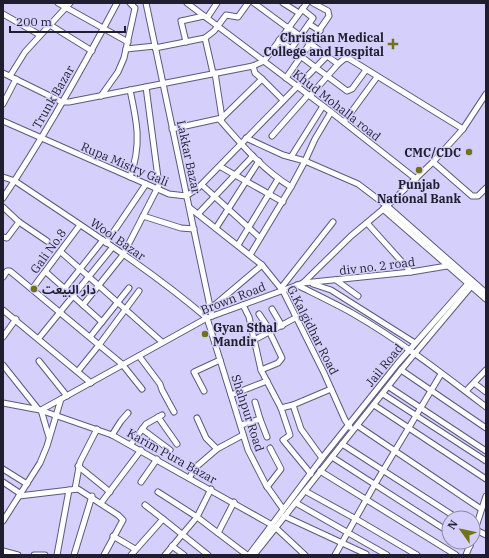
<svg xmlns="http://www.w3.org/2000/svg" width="489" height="558" font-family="'IBM Plex Serif','Noto Sans Arabic',serif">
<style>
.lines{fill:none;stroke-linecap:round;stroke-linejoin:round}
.minor-casing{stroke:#5d587e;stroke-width:7}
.major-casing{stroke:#5d587e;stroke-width:8}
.minor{stroke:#fff;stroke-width:5}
.major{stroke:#fff;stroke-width:6}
.poi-dot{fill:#727216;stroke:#d4d0fb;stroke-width:1.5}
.labels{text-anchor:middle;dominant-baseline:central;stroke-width:3;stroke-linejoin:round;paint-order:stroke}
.poi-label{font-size:12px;font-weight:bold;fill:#201e2e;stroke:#d4d0fb;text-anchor:end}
.street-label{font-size:12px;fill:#201e2e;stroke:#d4d0fb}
</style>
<rect width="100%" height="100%" fill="#d4d0fb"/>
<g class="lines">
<g class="minor-casing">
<g id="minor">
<polyline points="58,3 128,42"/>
<polyline points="146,3 212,316"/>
<polyline points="187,3 331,112 416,179"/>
<polyline points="254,3 288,28"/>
<polyline points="283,3 299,13"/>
<polyline points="3,14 40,35"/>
<polyline points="207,18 217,3"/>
<polyline points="309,24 320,31"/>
<polyline points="50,25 92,51"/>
<polyline points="288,27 338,64 344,59 348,58 463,129"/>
<polyline points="205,38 213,73"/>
<polyline points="279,40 347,91 352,89 366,70"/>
<polyline points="186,42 181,21 204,16"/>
<polyline points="155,48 205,38 214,31 226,15 238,17 248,3"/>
<polyline points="126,49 155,46"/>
<polyline points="291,49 313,18 302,9"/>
<polyline points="3,73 62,102 69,102 253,66 264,61 307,3"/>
<polyline points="215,73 222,118 262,79 255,73 253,66"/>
<polyline points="10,76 25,52 70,3"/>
<polyline points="286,78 329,16 328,11 313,3"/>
<polyline points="262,79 283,100"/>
<path d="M130 90C137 122 142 145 130 177"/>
<polyline points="101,96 118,72 124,58 135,8 130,3"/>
<polyline points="310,96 338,64"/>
<polyline points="3,104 16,79"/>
<path d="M220 120C241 144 263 170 291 187"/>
<polyline points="3,121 169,194 186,196 197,189 327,56"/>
<polyline points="344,122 377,77"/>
<polyline points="172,129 222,118"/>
<polyline points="272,136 308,95"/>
<polyline points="246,138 283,155 305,161 358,184 387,206 486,293"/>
<polyline points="291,157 323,106"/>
<polyline points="433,162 472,196 478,196 486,188"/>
<polyline points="221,167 283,202"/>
<path d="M3 177 15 181C80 225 147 267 207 318L248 450 266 485 283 509"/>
<polyline points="202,185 260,238"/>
<path d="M3 198C45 136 82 69 117 3"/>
<polyline points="3,207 19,222 47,241"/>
<polyline points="190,208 262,265 283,291 324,373 345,420 350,427"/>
<polyline points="383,209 486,299"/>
<polyline points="198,214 253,156"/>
<polyline points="143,216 181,228 194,229"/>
<polyline points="367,223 411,272"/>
<polyline points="216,228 259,161"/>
<polyline points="3,237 7,238 19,222"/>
<polyline points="106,243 146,184"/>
<polyline points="238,245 278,179"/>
<polyline points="61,252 162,342"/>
<polyline points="250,255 291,187 305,161 315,139 331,112"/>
<polyline points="46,272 102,322"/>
<polyline points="3,277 7,271 10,271 99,345 139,291"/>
<polyline points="336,280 358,296"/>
<polyline points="303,283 411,272 453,265"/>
<polyline points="313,284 331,290 415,343"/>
<path d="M297 285C315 294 334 303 352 313 399 340 443 374 486 407"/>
<polyline points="65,288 103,240"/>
<polyline points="281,288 333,222"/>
<polyline points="32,289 80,225"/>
<polyline points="83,305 123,255 159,185 146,87"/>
<polyline points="243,305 249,317 261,370 281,408"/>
<polyline points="210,309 262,265"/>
<polyline points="272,309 282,326"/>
<polyline points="3,310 91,383"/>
<polyline points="259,314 271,332"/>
<polyline points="3,337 16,319"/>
<polyline points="90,337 129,288"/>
<polyline points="39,338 112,248"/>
<polyline points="254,340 297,317"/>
<polyline points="139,356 160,384 162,390 174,412"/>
<polyline points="39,361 67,396"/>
<polyline points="3,365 38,409"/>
<polyline points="261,370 278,363 282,358 270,333"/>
<polyline points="401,370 486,428"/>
<polyline points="78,371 99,345 122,364 142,389"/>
<polyline points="474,383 486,392"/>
<polyline points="389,387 486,451"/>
<polyline points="204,391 194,372 220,360"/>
<polyline points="466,391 486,370"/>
<polyline points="383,394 486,461"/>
<polyline points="231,395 267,381"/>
<polyline points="3,403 40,410 112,435 272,525"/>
<polyline points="293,405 281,408 290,435 283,440 311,474"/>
<polyline points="374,405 486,479"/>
<polyline points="158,417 177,444"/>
<polyline points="197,418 206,438 217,449 243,435"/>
<polyline points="260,419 267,437"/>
<polyline points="241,425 260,419 255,402"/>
<polyline points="358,426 481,509"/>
<polyline points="142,429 170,450"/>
<polyline points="112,435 121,421 128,413"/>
<polyline points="49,437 41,410 61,399"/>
<polyline points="131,444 146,424 162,415"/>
<polyline points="342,444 457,518"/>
<polyline points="332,457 449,532"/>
<polyline points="322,458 301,429 293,405 331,389"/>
<polyline points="78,466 110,492"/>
<polyline points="3,469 27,484"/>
<polyline points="320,471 456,555"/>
<polyline points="189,478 196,467 217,449"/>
<polyline points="3,482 21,494"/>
<polyline points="141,482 157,459"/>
<polyline points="267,487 281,469 270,448"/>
<polyline points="75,489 80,462 97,429"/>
<polyline points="305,491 356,519 417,555"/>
<polyline points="158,492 197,517 247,555"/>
<polyline points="19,496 78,489 118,515 123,520 104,555"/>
<polyline points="101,503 141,450"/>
<polyline points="296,503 387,555"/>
<polyline points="145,505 163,519"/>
<polyline points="284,516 366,554"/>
<polyline points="3,521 40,463 47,446 61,399 207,318 303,283 351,236 387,206 433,162 463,129 486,94"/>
<polyline points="275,527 305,555"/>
<polyline points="474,529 486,535"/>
<polyline points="218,533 234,502"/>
<polyline points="113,536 135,549"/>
<polyline points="473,536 486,496"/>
<polyline points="464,542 470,546"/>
<polyline points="172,546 184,555"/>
<polyline points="3,551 18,555"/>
<polyline points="34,555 45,555"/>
<polyline points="57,555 69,490"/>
<polyline points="74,555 92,496"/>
<polyline points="131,555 163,519 208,555"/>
<polyline points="165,555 197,517 211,489"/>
<polyline points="249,555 322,458 398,363 471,280"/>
<polyline points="254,555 401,370 474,283"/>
<polyline points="335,555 375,484 441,374"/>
<polyline points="466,555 471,542"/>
</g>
</g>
<g class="major-casing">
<polyline id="major" points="3,554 5,555"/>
</g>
<use href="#minor" class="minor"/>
<use href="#major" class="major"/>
</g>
<g class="poi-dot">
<path d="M391 38h4v4h4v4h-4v4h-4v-4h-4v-4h4z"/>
<circle cx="469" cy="152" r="4"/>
<circle cx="419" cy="170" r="4"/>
<circle cx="34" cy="289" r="4"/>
<circle cx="205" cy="334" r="4"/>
</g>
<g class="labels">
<g class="poi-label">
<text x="384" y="37">Christian Medical<tspan x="384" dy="14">College and Hospital</tspan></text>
<text x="461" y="152">CMC/CDC</text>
<text x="419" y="184" text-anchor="middle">Punjab<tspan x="419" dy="14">National Bank</tspan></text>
<text x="42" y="289" text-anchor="start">دار البیعت</text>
<text x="213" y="327" text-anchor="start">Gyan Sthal<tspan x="213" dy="14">Mandir</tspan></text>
</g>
<g class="street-label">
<text transform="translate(53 97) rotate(-60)">Trunk Bazar</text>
<text transform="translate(337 105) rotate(38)">Khud Mohalla road</text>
<text transform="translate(189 157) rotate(78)">Lakkar Bazar</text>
<text transform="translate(125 164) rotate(23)">Rupa Mistry Gali</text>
<text transform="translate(118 239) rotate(35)">Wool Bazar</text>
<text transform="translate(48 251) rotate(-54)">Gali No.8</text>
<text transform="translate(377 266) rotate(-7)">div no. 2 road</text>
<text transform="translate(233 298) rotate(-21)">Brown Road</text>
<text transform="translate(313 330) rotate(63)">G.Kalgidhar Road</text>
<text transform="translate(384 365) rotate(-51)">Jail Road</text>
<text transform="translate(248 413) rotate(72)">Shahpur Road</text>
<text transform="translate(172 456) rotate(29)">Karim Pura Bazar</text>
</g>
</g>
<rect width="489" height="558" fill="none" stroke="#201e2e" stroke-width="8"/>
<g transform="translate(461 530) rotate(303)"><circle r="19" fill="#d4d0fb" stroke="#8c89a9"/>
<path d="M0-3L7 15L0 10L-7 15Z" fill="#727216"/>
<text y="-6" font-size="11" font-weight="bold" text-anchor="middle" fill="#201e2e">N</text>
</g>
<path d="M10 26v6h115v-6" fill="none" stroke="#201e2e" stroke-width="2"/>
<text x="16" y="26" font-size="12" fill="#201e2e" stroke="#d4d0fb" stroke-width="3" paint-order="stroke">200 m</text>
</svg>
